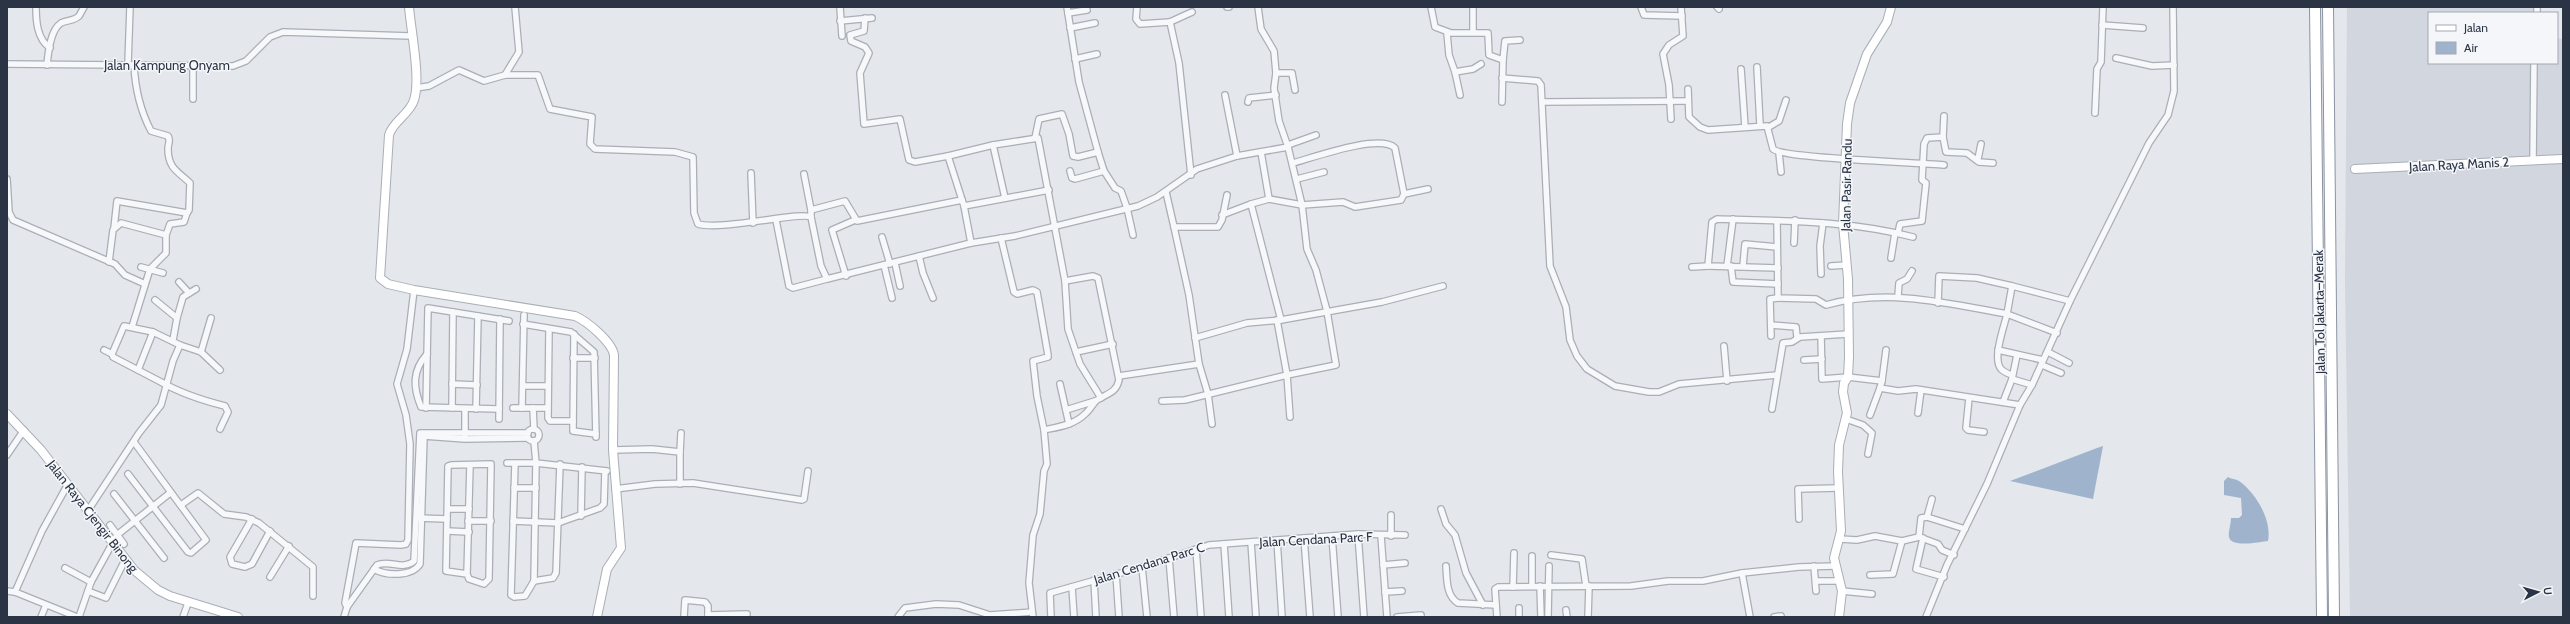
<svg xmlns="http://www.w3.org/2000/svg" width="2570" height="624" font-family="Cabin,sans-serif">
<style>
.built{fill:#d2d6de}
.water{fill:#9fb4cc}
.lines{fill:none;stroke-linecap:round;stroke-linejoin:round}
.street-casing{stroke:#a9aeb7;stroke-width:8}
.secondary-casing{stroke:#a9aeb7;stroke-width:10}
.highway-casing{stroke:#8b94a3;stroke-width:12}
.street{stroke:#f7f8fa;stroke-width:5.5}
.secondary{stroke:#fff;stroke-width:8}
.highway{stroke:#fff;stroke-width:10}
.labels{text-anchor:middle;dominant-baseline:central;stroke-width:3;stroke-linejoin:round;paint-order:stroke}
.street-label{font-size:13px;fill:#2b3445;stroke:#f4f6f9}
</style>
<rect width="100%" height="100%" fill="#e4e7ec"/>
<polygon class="built" points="2347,7 2536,7 2536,13 2429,13 2429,63 2557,63 2557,38 2563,39 2563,617 2350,617 2345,281"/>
<g class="water">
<polygon points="2103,446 2093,499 2010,481 2097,448"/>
<path d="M2228 477C2231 479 2236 479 2239 481 2256 493 2272 520 2268 541 2260 542 2231 548 2229 537 2228 533 2231 524 2231 518H2239L2242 515 2241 498 2224 495V481Z"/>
</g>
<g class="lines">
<g class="street-casing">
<g id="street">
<path d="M36 7C36 21 37 39 50 48"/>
<polyline points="840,7 842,36"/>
<polyline points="1067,7 1079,82 1098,152 1104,171 1115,188 1121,191 1127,208 1133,235"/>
<polyline points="1137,7 1136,19 1140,24 1170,22"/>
<polyline points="1227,7 1229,7"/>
<polyline points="1258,7 1261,29 1274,51 1276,73 1292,73 1295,90"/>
<polyline points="1431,7 1435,27 1451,33 1488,33 1489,55 1503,60 1502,102"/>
<polyline points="1641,7 1644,15 1682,16"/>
<polyline points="1717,7 1719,9"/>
<polyline points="1068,13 1087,10"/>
<polyline points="2537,13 2537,7"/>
<polyline points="865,18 864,31 850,35 851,41 865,47 869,53 860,73 864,124 900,119 909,160 915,162 948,156 964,206 971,243"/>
<polyline points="840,21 872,18"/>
<polyline points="2102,25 2143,28"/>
<polyline points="1070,28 1095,23"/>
<polyline points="1473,32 1473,7"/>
<polyline points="1447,33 1449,55 1455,72 1473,69 1481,64"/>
<polyline points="2116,58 2152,66 2174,65"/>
<polyline points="1075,59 1097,54"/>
<polyline points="1503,60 1505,41 1520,40"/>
<polyline points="128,63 130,7"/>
<polyline points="7,64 233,66 246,61 270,37 283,32 411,36"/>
<path d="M47 65C48 54 50 30 61 23 67 20 74 21 79 16L84 7"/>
<polyline points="193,66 193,99"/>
<polyline points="1757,67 1760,125"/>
<polyline points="1741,69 1745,127"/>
<polyline points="1455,72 1460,95"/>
<polyline points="505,75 519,52 515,7"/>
<polyline points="1502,78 1538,81 1541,85 1550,266 1566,307 1570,340 1577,356 1587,369 1615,386 1649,392 1659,392 1679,384 1777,375"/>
<path d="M416 88 429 86 459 70 484 81 505 75H538L550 109 592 117 590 144 595 149 675 152 693 157 694 213 698 224C722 231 802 211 811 217L821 266 827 279 971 243 1015 236 1138 206 1157 197 1197 169 1237 156 1288 147 1279 121 1274 88 1276 73"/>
<path d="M1688 89 1689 117 1700 127 1708 130 1767 126 1773 149C1783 159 1918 162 1944 165"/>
<polyline points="1225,95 1237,156"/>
<polyline points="1248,102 1249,98 1276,95"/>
<polyline points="1543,102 1688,101"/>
<polyline points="2095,113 2097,69 2101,62 2103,7"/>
<polyline points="1671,119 1669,85 1663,54 1669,45 1683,36 1681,7"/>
<polyline points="1769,127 1779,121 1786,100"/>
<polyline points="1943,137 1944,116"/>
<polyline points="1035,138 1039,119 1062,114 1069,134 1073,156 1078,157 1098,152"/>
<polyline points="1288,145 1316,135"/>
<polyline points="1261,152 1269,199"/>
<polyline points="1779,153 1781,172"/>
<polyline points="948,156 993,145"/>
<polyline points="1978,159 1981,144"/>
<polyline points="2533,161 2534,63"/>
<path d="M1293 163C1312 158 1380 133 1395 148L1404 194 1428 189"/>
<polyline points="1070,171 1072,178 1075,179 1104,171"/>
<polyline points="751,173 753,223"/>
<polyline points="804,174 811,210"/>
<polyline points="1191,175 1179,63 1170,22 1192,12"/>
<polyline points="7,179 9,212 13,220 115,264 125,275 145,284"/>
<polyline points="1297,179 1324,172"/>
<polyline points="1166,192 1174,227"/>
<path d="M1005 198 993 145 1038 138 1065 281 1093 276 1098 278 1119 380C1116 393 1108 393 1097 400 1093 403 1090 410 1085 414 1074 425 1058 427 1044 430L1047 464 1044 471 1040 514 1033 535 1029 583 1033 617"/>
<polyline points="1251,204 1269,199 1302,205 1343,202 1355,207 1401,200 1404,194"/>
<polyline points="964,206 1049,190"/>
<polyline points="811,217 811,210 845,201 857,221 962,200"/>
<polyline points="776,220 789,286 793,288 827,279"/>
<path d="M1777 221 1778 298 1816 299 1826 305C1887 288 1947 303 2007 314 2004 327 1992 359 2001 369 2004 372 2009 374 2012 375"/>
<path d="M114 228 117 201 187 213 189 210 190 183C179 172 168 169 168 149 168 143 171 141 168 136L151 131C140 110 135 88 134 64"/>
<polyline points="1898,233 1900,224 1922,221 1926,183 1922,180 1924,144 1927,138 1943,137 1946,152 1967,153 1979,162 1993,163"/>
<polyline points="166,235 170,224 184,222 187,213"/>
<polyline points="882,237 890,264"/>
<polyline points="1001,238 1014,292 1017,294 1033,290 1037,292 1048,355 1048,357 1033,361 1037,396 1044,430"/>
<polyline points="1794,243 1795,220"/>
<polyline points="919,256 923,273 933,298"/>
<polyline points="1891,258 1895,233"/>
<polyline points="109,262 113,230 121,223 166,235 166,253 150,269 132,327"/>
<polyline points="895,263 900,286"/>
<polyline points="884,265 892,298"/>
<polyline points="1727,266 1733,219"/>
<polyline points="1731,266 1733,282 1778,284"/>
<polyline points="1743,266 1745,244 1777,247"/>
<polyline points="1831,266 1847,265"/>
<polyline points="141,267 163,273"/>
<polyline points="1692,267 1708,266"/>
<path d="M1778 268 1708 266 1712 222 1717 219C1783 221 1849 220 1913 237"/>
<polyline points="1821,274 1820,246 1823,223"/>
<polyline points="846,276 832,230 855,220"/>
<polyline points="1065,281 1068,329 1080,364 1101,398"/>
<polyline points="179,282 189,293"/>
<polyline points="1898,296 1899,283 1907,279 1912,271"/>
<polyline points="155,300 177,318 173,340"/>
<polyline points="1938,303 1939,276 1977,278 2012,286"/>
<polyline points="177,318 183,297 196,289"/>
<polyline points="1277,320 1287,375 1290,417"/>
<polyline points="1281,320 1382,302 1443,286"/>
<polyline points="523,324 571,332 594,352 596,437"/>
<polyline points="1771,325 1796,327 1797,337"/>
<polyline points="549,329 548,418 550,421 573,421"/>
<polyline points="2057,333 2007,314 2012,286 2070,301"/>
<polyline points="574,334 573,431 596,434"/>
<polyline points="1771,336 1770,299 1778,298"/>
<polyline points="1821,336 1822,379 1848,377 1882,381 1880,388 1898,391 1916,389 2020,405"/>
<polyline points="1195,338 1247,323 1281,320 1251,204 1222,215"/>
<polyline points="180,345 201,352 220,370"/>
<polyline points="1724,346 1727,381"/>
<polyline points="104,350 112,354"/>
<polyline points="1998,350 2043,360"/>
<polyline points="201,352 211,318"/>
<polyline points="1076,352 1113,344"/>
<polyline points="2048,352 2069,363"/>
<path d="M427 354C412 371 413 387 421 407L499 409"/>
<polyline points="573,358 595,358"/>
<polyline points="1804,360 1822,359"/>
<polyline points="2042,365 2061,373"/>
<polyline points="138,370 153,332"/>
<polyline points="1119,376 1199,364"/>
<polyline points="2012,379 2032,385"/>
<polyline points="1882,381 1886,350"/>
<polyline points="452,384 477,385"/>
<polyline points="1060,384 1069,424"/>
<polyline points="523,386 548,386"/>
<polyline points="1969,398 1966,428 1968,430 1984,432"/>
<polyline points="1162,401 1185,400 1287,375 1336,365 1327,311 1316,270 1307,249 1302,205 1288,147"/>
<polyline points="2003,402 2012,379 2017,355"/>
<polyline points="426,408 428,308 509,321"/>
<polyline points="452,408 453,312"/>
<polyline points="513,408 547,408"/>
<polyline points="522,408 524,315"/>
<polyline points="533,408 534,429"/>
<polyline points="476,409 478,316"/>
<polyline points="1772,409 1783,343 1792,342 1800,337 1848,334"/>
<polyline points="1066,410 1095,401"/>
<polyline points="1918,413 1921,390"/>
<polyline points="1870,415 1880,388"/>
<polyline points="499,419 500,319"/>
<polyline points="1846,419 1863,425 1872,433 1868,454"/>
<polyline points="1212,424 1208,394 1199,364 1189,295 1174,227 1218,227 1222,220 1227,195"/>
<circle cx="533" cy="435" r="6"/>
<polyline points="465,437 465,409"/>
<polyline points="534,441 536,463 607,471"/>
<polyline points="613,450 652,449 680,452 680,484"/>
<polyline points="680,452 681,433"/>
<polyline points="7,455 24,430"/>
<polyline points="507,463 536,463 534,581 525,596 514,597 511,595 515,463"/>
<polyline points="128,474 188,552 191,553 206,540 134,442"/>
<polyline points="68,484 42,531 15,592 77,617"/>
<polyline points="514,488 536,488"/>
<polyline points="615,489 655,484 693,483 802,500 804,499 808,471"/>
<polyline points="114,494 164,558"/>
<polyline points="1932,499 1927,517 1921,518 1919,537 1938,544 1942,550 1954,555"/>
<polyline points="181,505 198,493 224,514 246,517 259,523 313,567 313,596"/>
<polyline points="448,509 469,509"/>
<polyline points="1441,509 1446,524 1455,535 1466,573 1483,605"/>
<path d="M87 512 139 433 161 405 173 361 180 345 153 332 124 326 112 354 113 357 161 382C182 394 201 400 225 406L228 412 220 429"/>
<polyline points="1391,515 1391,536"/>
<polyline points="581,516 582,467"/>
<polyline points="1927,517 1965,529"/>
<polyline points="417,518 447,519"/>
<polyline points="252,519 230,557 232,564 245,567 252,564 270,531"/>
<polyline points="1799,519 1798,489 1838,488"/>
<polyline points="468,521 491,521"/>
<polyline points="513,521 558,523 600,508 604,504 605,471"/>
<polyline points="110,525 124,544"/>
<polyline points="447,531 469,532"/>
<polyline points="1358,534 1364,617"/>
<polyline points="1332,536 1338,617"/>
<polyline points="1381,536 1387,617"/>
<polyline points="1304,538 1310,617"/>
<polyline points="1923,538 1916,569 1944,577"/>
<polyline points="1840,539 1857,540 1875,536 1902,541 1919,537"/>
<polyline points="1277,540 1282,617"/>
<polyline points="1251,542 1256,617"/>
<polyline points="1224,544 1229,617"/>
<polyline points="1196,549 1201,617"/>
<polyline points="1551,555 1582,559 1586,586"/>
<polyline points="1169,558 1174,617"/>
<polyline points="1383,565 1405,563"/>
<path d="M1446 566C1447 579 1446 596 1458 603L1496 605"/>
<polyline points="1814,566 1816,591"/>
<polyline points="1142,567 1147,617"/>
<polyline points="65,568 91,582"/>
<path d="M374 569C386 576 412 577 420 564L424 436 465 439 528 438"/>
<polyline points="1742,573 1750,617"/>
<polyline points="467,574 446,571 448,466 451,465 491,464 489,579 484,584 469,579 467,574 470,465"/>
<polyline points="1116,574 1119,617"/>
<polyline points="1870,575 1893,574 1902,541"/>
<polyline points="270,577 289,546"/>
<polyline points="1094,580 1096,617"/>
<polyline points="534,581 553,578 556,573 560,464"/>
<polyline points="1816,581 1840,581"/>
<polyline points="1532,586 1532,556"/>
<polyline points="1540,586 1541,617"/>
<polyline points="1072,587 1074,617"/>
<polyline points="1513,587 1514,553"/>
<polyline points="7,591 15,592"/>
<polyline points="88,591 106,598 125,560"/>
<polyline points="1842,591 1872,594"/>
<polyline points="1385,592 1402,591"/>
<polyline points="347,607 345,603 356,543 401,545 406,544 408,540 410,444 406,415 397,384 407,349 414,290"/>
<polyline points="1519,608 1519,617"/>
<polyline points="1566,610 1567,617"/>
<polyline points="708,615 747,614"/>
<polyline points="41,617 46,605"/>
<polyline points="79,617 91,582 117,535 170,493"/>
<polyline points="183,617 188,603"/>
<path d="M344 617 347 607 377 565C389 559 403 571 414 561L420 433H528"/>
<polyline points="684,617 685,600 705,602 708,606 708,617"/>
<polyline points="898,617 905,608 936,604 959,605 990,615 1032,612"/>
<polyline points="1051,617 1050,593 1142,567 1209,545 1358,534 1405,535"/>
<polyline points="1397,617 1421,615"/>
<polyline points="1497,617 1495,589 1498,587 1631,586 1668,581 1703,581 1742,573 1799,567 1835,566"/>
<polyline points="1548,617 1549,566"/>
<polyline points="1588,617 1589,586"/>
<polyline points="1774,617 1781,616"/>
<polyline points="1926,617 1947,565 1987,484 2020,405 2032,385 2070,301 2149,143 2168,115 2174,91 2173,7"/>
</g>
</g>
<g class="secondary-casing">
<g id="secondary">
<path d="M409 7C411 31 421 79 414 100 410 114 393 121 389 135L380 278 388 284 414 290 575 316C587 321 612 342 614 355L613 450 621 548 607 569 597 617"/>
<polyline points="2355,169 2563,159"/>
<polyline points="7,414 41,450 134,570 158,590 170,596 238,617"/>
<polyline points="1839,617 1842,591 1834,558 1841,531 1838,472 1839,445 1847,413 1843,392 1844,383 1848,377 1849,357 1848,279 1843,224 1847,124 1850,103 1867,54 1887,22 1891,7"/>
</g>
</g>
<g class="highway-casing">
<g id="highway">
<polyline points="2315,7 2322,617"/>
<polyline points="2328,7 2334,617"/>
</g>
</g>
<use href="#street" class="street"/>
<use href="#secondary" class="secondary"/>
<use href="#highway" class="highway"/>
</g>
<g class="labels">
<g class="street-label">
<text x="167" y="65">Jalan Kampung Onyam</text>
<text transform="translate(2459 164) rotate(-3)">Jalan Raya Manis 2</text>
<text transform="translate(1846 185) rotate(-89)">Jalan Pasir Randu</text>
<text transform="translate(2319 312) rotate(-91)">Jalan Tol Jakarta–Merak</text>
<text transform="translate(93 516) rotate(52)">Jalan Raya Cjengir Binong</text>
<text transform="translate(1316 539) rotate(-3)">Jalan Cendana Parc F</text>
<text transform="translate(1149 563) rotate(-17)">Jalan Cendana Parc C</text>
</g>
</g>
<rect width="2570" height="624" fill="none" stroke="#2b3445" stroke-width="16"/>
<rect x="2428" y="12" width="130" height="52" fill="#f4f6f9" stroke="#a4a8b1"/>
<rect x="2436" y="25" width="20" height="6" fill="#ffffff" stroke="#a4a8b1"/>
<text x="2464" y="32" font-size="12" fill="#2b3445">Jalan</text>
<rect x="2436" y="42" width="20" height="12" fill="#9fb4cc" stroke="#a4a8b1"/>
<text x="2464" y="52" font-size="12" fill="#2b3445">Air</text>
<g transform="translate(2538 592) rotate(84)" stroke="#f4f6f9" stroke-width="3" paint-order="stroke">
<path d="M0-3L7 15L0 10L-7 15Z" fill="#2b3445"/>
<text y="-6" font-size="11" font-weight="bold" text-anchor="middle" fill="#2b3445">U</text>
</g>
</svg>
